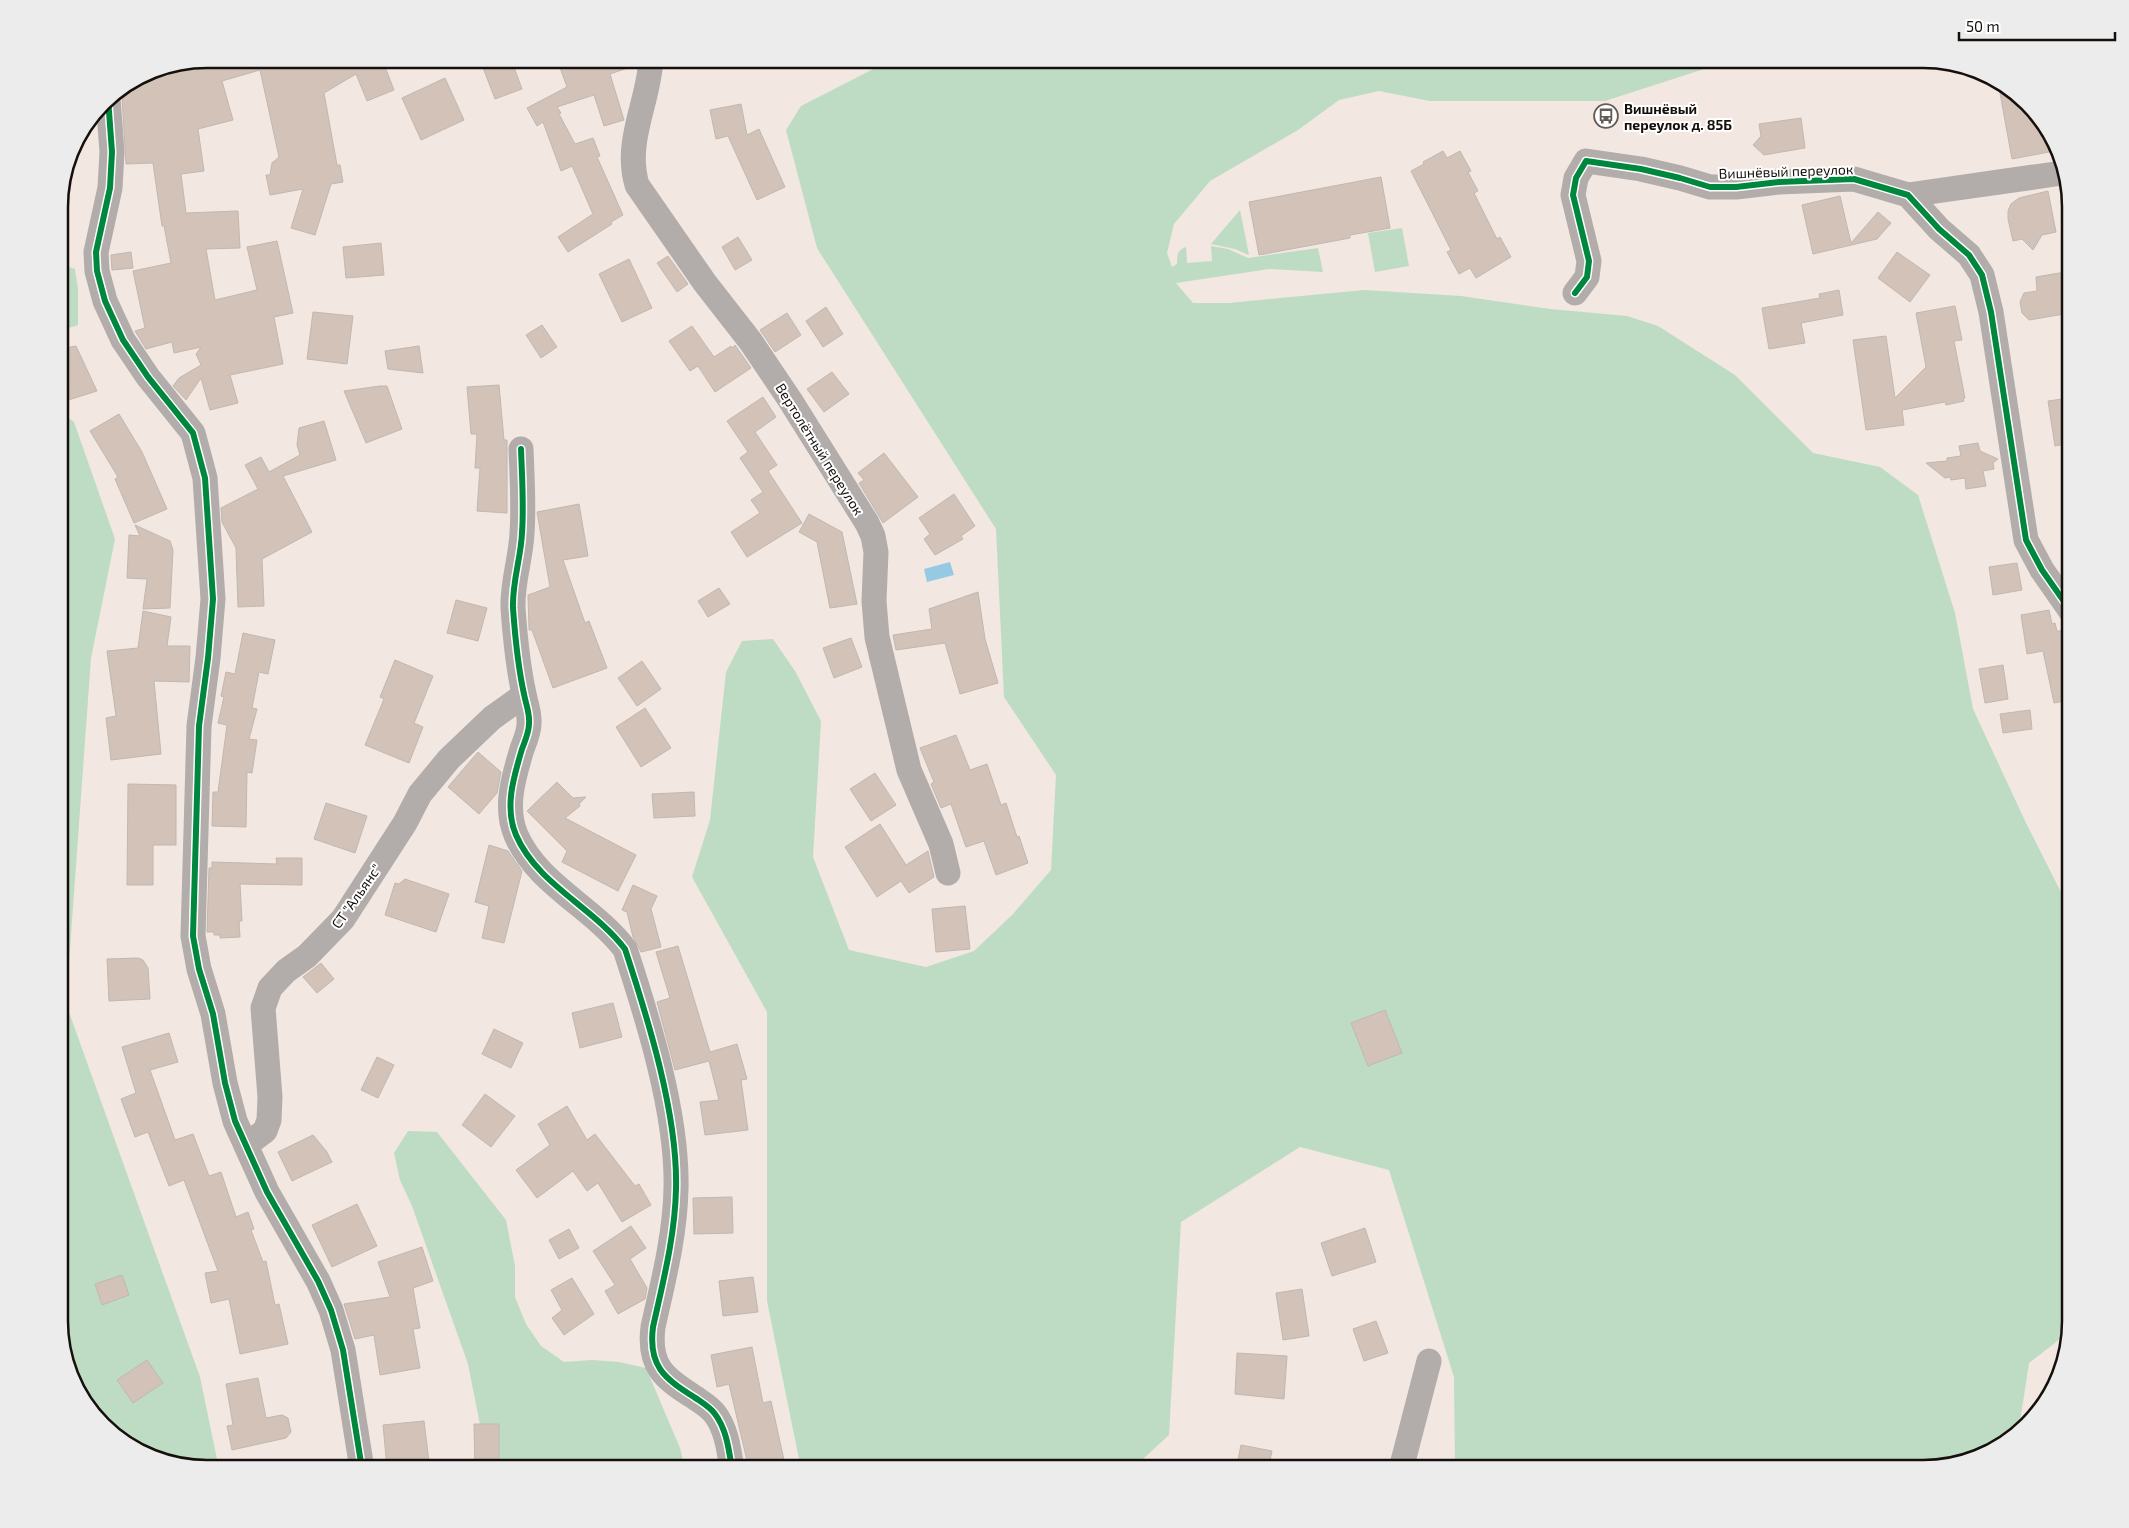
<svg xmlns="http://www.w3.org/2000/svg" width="2129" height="1528" font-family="'Exo 2',sans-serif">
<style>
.green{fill:#bedcc3}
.water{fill:#96cae4}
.building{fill:#d3c2b7;stroke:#c0b8b3}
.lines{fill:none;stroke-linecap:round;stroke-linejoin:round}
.minor{stroke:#b2acaa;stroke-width:25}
.cycleway-casing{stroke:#fff;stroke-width:9}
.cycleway{stroke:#00873e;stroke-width:6}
.labels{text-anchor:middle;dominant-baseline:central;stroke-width:4;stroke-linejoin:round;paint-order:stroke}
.poi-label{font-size:14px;font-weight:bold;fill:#16100c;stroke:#fff;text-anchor:start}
.street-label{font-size:14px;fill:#16100c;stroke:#fff}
.rim{fill:none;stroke:#16100c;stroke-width:2.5}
</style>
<rect width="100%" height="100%" fill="#f2e7e1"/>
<g class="green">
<path d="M893 59H1735L1605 101H1430L1379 91 1339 100 1298 130 1210 181 1174 224 1167 253 1172 267 1177 264C1177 256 1177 250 1186 247L1187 263 1212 261 1211 246 1228 249 1248 258 1318 248 1323 272 1269 269 1176 283 1193 303H1229L1364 290 1461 296 1550 309 1627 316 1658 326 1735 375 1813 453 1880 467 1918 495 1955 613 1973 709 2026 823 2070 910V1321L2069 1332 2029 1363 2019 1428 1988 1454 1922 1469H1455L1454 1377 1389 1170 1300 1147 1181 1222 1169 1435 1132 1469H801L767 1301V1012L692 877 710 820 726 672 742 641 773 639 795 671 821 721 813 857 849 950 926 967 974 951 1013 914 1051 870 1056 775 1004 697 996 529 817 248 786 130 801 106Z"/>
<polygon points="1240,210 1249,255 1235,249 1211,244"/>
<polygon points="1402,228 1409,266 1375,272 1368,233"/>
<polygon points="59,264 75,269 78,289 78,325 59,331"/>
<path d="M65 415 74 422 115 539 91 658 66 1004 200 1377 219 1469C184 1469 148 1460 118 1440 110 1434 90 1408 84 1399 71 1379 65 1353 59 1331V416Z"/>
<polygon points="408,1131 437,1132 506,1220 515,1266 515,1297 526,1324 541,1346 564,1362 592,1360 619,1362 646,1368 680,1448 685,1469 484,1469 484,1445 468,1364 412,1206 400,1180 394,1153"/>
</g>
<polygon class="water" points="950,562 954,575 927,582 924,569"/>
<g class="building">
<polygon points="207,59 382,59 394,90 367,101 356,74 324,93 337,165 340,165 343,182 331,184 315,235 291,228 303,189 270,195 266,175 270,175 272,163 279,157 260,70 222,81 233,120 198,129 204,171 181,174 186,213 238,211 240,248 206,249 215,300 257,290 247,247 277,241 293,313 274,317 283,364 230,375 238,403 210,410 201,378 186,400 173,386 179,378 201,365 196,354 201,347 174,353 172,342 146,349 135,331 145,328 133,271 171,263 164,226 162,226 153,163 126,164 122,97 120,90 127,85 146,82 144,74 150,70"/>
<polygon points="498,59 511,59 522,89 495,99 482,65"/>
<polygon points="557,59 637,59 636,65 610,74 624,120 604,126 594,95 557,107 561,113 559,114 575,144 593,138 600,156 597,157 623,215 611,222 612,224 568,252 558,237 593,214 572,166 561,171 543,122 537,126 527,108 567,87"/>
<polygon points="445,78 464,120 421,140 402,98"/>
<polygon points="1998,82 2012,89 2045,129 2049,152 2012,159"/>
<polygon points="741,104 747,135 759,129 785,187 757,200 728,136 716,139 710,110"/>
<polygon points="1801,118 1805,148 1764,155 1753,145 1761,136 1759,124"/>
<polygon points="1443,151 1447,158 1460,151 1471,171 1468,172 1478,191 1474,193 1497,239 1500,237 1511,257 1476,278 1470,268 1459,274 1447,252 1451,250 1411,171 1424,164 1423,162"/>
<polygon points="1381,177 1390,228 1350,235 1350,238 1259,255 1249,202"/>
<polygon points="2048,191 2056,232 2042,235 2033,250 2022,239 2013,241 2008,219 2008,211 2011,204 2019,198"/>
<polygon points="1840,196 1851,243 1878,212 1891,223 1877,239 1813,254 1802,205"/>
<polygon points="738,237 752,260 735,270 722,247"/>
<polygon points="381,243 384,275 346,278 343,247"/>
<polygon points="131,252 133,268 112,270 111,255"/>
<polygon points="1897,252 1930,275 1910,302 1878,278"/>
<polygon points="668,256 688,284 677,292 657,263"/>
<polygon points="629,259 652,308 622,322 599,274"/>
<polygon points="2065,272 2070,313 2029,320 2022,313 2020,302 2024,293 2037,291 2036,277"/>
<polygon points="1839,290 1843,315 1801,323 1805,343 1769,349 1762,308 1820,298 1819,294"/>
<polygon points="1955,306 1962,340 1954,341 1965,398 1963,399 1964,401 1946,405 1945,402 1902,410 1904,425 1866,430 1853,340 1886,336 1895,398 1926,367 1916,313"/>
<polygon points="826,307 843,334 823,347 806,321"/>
<polygon points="313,312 353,316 347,364 307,359"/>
<polygon points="787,313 801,335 775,352 760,330"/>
<polygon points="542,325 557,347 541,358 526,335"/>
<polygon points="692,326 714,357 731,346 732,348 735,345 751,368 715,392 698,366 690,371 669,341"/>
<polygon points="76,346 97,391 59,403 59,349"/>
<polygon points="419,346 423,373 388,369 385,351"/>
<polygon points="832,372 849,394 824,412 807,389"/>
<polygon points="499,385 504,440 507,440 507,513 477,511 480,468 475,468 477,434 471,434 467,387"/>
<polygon points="380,386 387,386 402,429 366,443 344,391"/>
<polygon points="763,397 776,417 755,432 777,465 768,471 802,523 747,557 731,532 760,513 751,500 763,492 740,458 748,452 727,421"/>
<polygon points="2070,398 2070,443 2055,446 2048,401"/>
<polygon points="119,414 142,452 167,509 134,523 115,479 118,477 90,431"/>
<polygon points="324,421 336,460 283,476 312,532 262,559 264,606 238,607 236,548 222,522 221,508 258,489 245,465 261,457 269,472 300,455 297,445 299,428"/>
<polygon points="1978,443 1980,451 1998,459 1993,463 1994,469 1983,471 1986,486 1966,489 1965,478 1951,480 1950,477 1945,478 1926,463 1947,461 1947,458 1961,456 1959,446"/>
<polygon points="884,453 918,497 883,523 859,483 864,480 858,473"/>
<polygon points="954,494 975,526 961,536 963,539 935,555 924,539 930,534 919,518"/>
<polygon points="579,504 588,556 563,560 585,623 589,621 607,668 553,688 532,630 529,630 529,628 528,595 550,587 537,512"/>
<polygon points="809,514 842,532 857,604 830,608 817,542 799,532"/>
<polygon points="135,525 170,541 173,550 170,608 143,609 147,579 127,578 129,535 140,536"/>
<polygon points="2017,563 2022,590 1993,595 1989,567"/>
<polygon points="719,588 730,604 708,617 698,601"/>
<polygon points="978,592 985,639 998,683 960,694 945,643 896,650 893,635 932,629 929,609"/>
<polygon points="456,600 487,608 478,641 447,633"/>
<polygon points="2049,610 2052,624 2055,623 2057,631 2061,631 2062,638 2070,637 2070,700 2054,703 2043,651 2027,654 2021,615"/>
<polygon points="143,611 171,617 167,646 190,646 189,682 154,681 161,754 111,760 106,718 116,716 107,651 138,648"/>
<polygon points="243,633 275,640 268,674 259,672 252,708 257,709 249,739 257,740 252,773 247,772 246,827 212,826 213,792 218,792 227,725 218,723 224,697 221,696 226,672 235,674"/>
<polygon points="851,638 862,667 834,678 823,648"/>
<polygon points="395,660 433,676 414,723 423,727 409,763 365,745 384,699 380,697"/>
<polygon points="642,661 661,689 637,706 618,678"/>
<polygon points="2003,665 2008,699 1985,703 1979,669"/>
<polygon points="645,708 671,748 641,767 616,727"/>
<polygon points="2030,710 2032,729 2003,733 2000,714"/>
<polygon points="956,735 970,770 987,764 1001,805 1006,803 1017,837 1019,836 1028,863 996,875 984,841 966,847 951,804 941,808 931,784 934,782 920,748"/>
<polygon points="478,752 501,772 497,793 479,814 448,787"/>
<polygon points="875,773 896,805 871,821 850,789"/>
<polygon points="557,782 573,798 586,797 579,804 580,806 565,818 636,855 618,891 562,862 567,851 527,811"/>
<polygon points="128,784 176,785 176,845 153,845 153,885 127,885"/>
<polygon points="694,792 695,816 654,818 652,794"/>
<polygon points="326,803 367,816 355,853 314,839"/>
<polygon points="880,824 906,865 928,851 934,877 909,893 901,881 877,897 845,847"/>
<polygon points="489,845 508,851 522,871 504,943 482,938 489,906 475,902"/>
<polygon points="276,858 302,858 302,885 240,884 242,921 239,921 240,937 220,938 220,935 214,935 214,932 207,932 209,868 212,868 212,862 277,864"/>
<polygon points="405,879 449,894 436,932 385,915 395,883 399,884"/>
<polygon points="633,885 657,896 651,909 661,947 641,952 633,937 627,912 622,910"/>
<polygon points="965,906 970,949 936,952 932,909"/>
<polygon points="678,946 710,1052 737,1044 747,1079 741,1080 748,1130 705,1135 700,1102 719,1100 709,1061 675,1070 657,1002 670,998 656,952"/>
<polygon points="138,958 143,960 148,968 150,999 109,1001 107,959"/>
<polygon points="321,963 334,979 317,993 303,977"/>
<polygon points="613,1003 622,1037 580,1048 572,1013"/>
<polygon points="1385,1010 1402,1053 1368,1066 1351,1023"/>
<polygon points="494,1029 523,1043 511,1068 482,1054"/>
<polygon points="169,1033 178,1062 150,1070 175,1140 193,1134 209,1176 221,1172 236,1217 248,1212 254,1229 251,1230 263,1262 266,1261 275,1305 279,1304 288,1344 240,1354 229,1299 211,1303 205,1273 218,1271 184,1180 169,1186 148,1132 135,1137 121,1099 136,1093 122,1047"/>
<polygon points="377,1057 394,1065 378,1098 361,1090"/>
<polygon points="485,1094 515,1116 491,1147 462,1125"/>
<polygon points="567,1106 587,1140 595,1134 635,1186 639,1184 651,1205 622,1222 598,1183 587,1191 573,1171 537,1198 516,1170 550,1145 538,1124"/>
<polygon points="313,1135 327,1152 332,1162 292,1181 278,1152"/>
<polygon points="732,1197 733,1233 694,1234 693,1198"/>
<polygon points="357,1204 377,1246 332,1267 312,1225"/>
<polygon points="631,1226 646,1248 630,1259 647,1288 645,1299 618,1314 605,1291 615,1285 593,1251"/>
<polygon points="1365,1228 1376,1262 1332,1276 1321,1243"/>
<polygon points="569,1229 579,1248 559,1259 549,1240"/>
<polygon points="422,1247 433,1281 413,1288 420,1328 413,1329 420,1368 380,1375 374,1335 355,1339 344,1304 390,1297 378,1262"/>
<polygon points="122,1275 129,1295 102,1305 95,1284"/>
<polygon points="753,1277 758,1312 723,1316 719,1281"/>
<polygon points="572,1278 594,1314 564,1335 552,1318 562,1310 551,1290"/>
<polygon points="1302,1289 1309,1336 1283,1340 1276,1293"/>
<polygon points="1376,1321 1388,1353 1364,1361 1353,1329"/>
<polygon points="752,1347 763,1403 771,1401 786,1469 749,1469 729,1384 717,1387 711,1355"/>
<polygon points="1237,1353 1287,1356 1284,1399 1235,1394"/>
<polygon points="147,1360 163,1383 133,1403 117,1380"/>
<polygon points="258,1378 266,1418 282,1415 288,1418 291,1432 286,1438 232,1450 227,1426 233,1425 226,1384"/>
<polygon points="424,1421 429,1462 387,1467 383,1425"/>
<polygon points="474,1424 499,1424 499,1469 475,1469"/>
<polygon points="1241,1445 1272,1451 1268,1469 1236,1469"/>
</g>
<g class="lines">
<g class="minor">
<path d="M651 59C649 102 624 141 637 185L705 283 751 342 790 400 867 523 873 536 876 552 874 601 877 637 909 770 941 844 948 873"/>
<polyline points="108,98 112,152 110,188 96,252 97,271 105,301 123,340 148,377 193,433 205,478 213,599 208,658 199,726 193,936 199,969 213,1014 225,1083 235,1121 267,1192 318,1281 331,1310 343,1350 362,1469"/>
<polyline points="1908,195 2062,173"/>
<polyline points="1575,293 1587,277 1589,261 1573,195 1576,178 1586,161 1641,169 1680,178 1710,187 1736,187 1779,182 1854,179 1908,195 1939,229 1969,255 1982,275 1991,312 2026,540 2042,570 2070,610"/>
<path d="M521 449C522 477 524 505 522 533 521 558 512 582 513 608 515 636 518 667 524 694 526 705 530 713 529 724 529 732 525 741 522 749 514 776 504 807 516 835 537 884 593 907 625 949 648 1019 678 1115 676 1189 675 1236 663 1282 653 1327 648 1366 664 1378 694 1397 701 1402 710 1407 715 1414 727 1430 729 1451 732 1469"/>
<polyline points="246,1145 265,1131 269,1120 270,1097 263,1008 270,988 286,971 307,956 343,919 405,823 420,794 449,759 492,718 524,695"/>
<polyline points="1401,1469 1429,1361"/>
</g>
<g class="cycleway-casing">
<g id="cycleway">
<polyline points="108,98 112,152 110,188 96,252 97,271 105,301 123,340 148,377 193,433 205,478 213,599 208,658 199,726 193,936 199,969 213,1014 225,1083 235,1121 267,1192 318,1281 331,1310 343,1350 362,1469"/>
<polyline points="1575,293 1587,277 1589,261 1573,195 1576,178 1586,161 1641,169 1680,178 1710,187 1736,187 1779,182 1854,179 1908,195 1939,229 1969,255 1982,275 1991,312 2026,540 2042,570 2070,610"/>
<path d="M521 449C522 477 524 505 522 533 521 558 512 582 513 608 515 636 518 667 524 694 526 705 530 713 529 724 529 732 525 741 522 749 514 776 504 807 516 835 537 884 593 907 625 949 648 1019 678 1115 676 1189 675 1236 663 1282 653 1327 648 1366 664 1378 694 1397 701 1402 710 1407 715 1414 727 1430 729 1451 732 1469"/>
</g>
</g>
<use href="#cycleway" class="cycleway"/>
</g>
<defs>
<g id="bus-ring" transform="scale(1.25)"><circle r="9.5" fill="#fff" stroke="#635b57" stroke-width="1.5"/><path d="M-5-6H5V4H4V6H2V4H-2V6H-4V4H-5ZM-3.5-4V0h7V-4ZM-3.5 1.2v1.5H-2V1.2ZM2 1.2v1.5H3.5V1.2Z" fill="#635b57"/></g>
</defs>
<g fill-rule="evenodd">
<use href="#bus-ring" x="1606" y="116"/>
</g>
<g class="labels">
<g class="poi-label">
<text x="1624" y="108">Вишнёвый<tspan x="1624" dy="16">переулок д. 85Б</tspan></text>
</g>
<g class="street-label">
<text transform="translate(1786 171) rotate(-2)">Вишнёвый переулок</text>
<text transform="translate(820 449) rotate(58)">Вертолётный переулок</text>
<text transform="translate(356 896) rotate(-55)">СТ "Альянс"</text>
</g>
</g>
<path d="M0 0H2129V1528H0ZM207 68H1923A139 139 0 0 1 2062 207V1321A139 139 0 0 1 1923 1460H207A139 139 0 0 1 68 1321V207A139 139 0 0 1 207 68Z" fill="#ececec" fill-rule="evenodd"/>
<path class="rim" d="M207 68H1923A139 139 0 0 1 2062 207V1321A139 139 0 0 1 1923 1460H207A139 139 0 0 1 68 1321V207A139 139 0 0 1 207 68Z"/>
<path d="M1959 32v8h156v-8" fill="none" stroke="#16100c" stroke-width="2.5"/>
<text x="1966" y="32" font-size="15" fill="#16100c" stroke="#ffffff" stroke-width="4" paint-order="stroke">50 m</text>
</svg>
